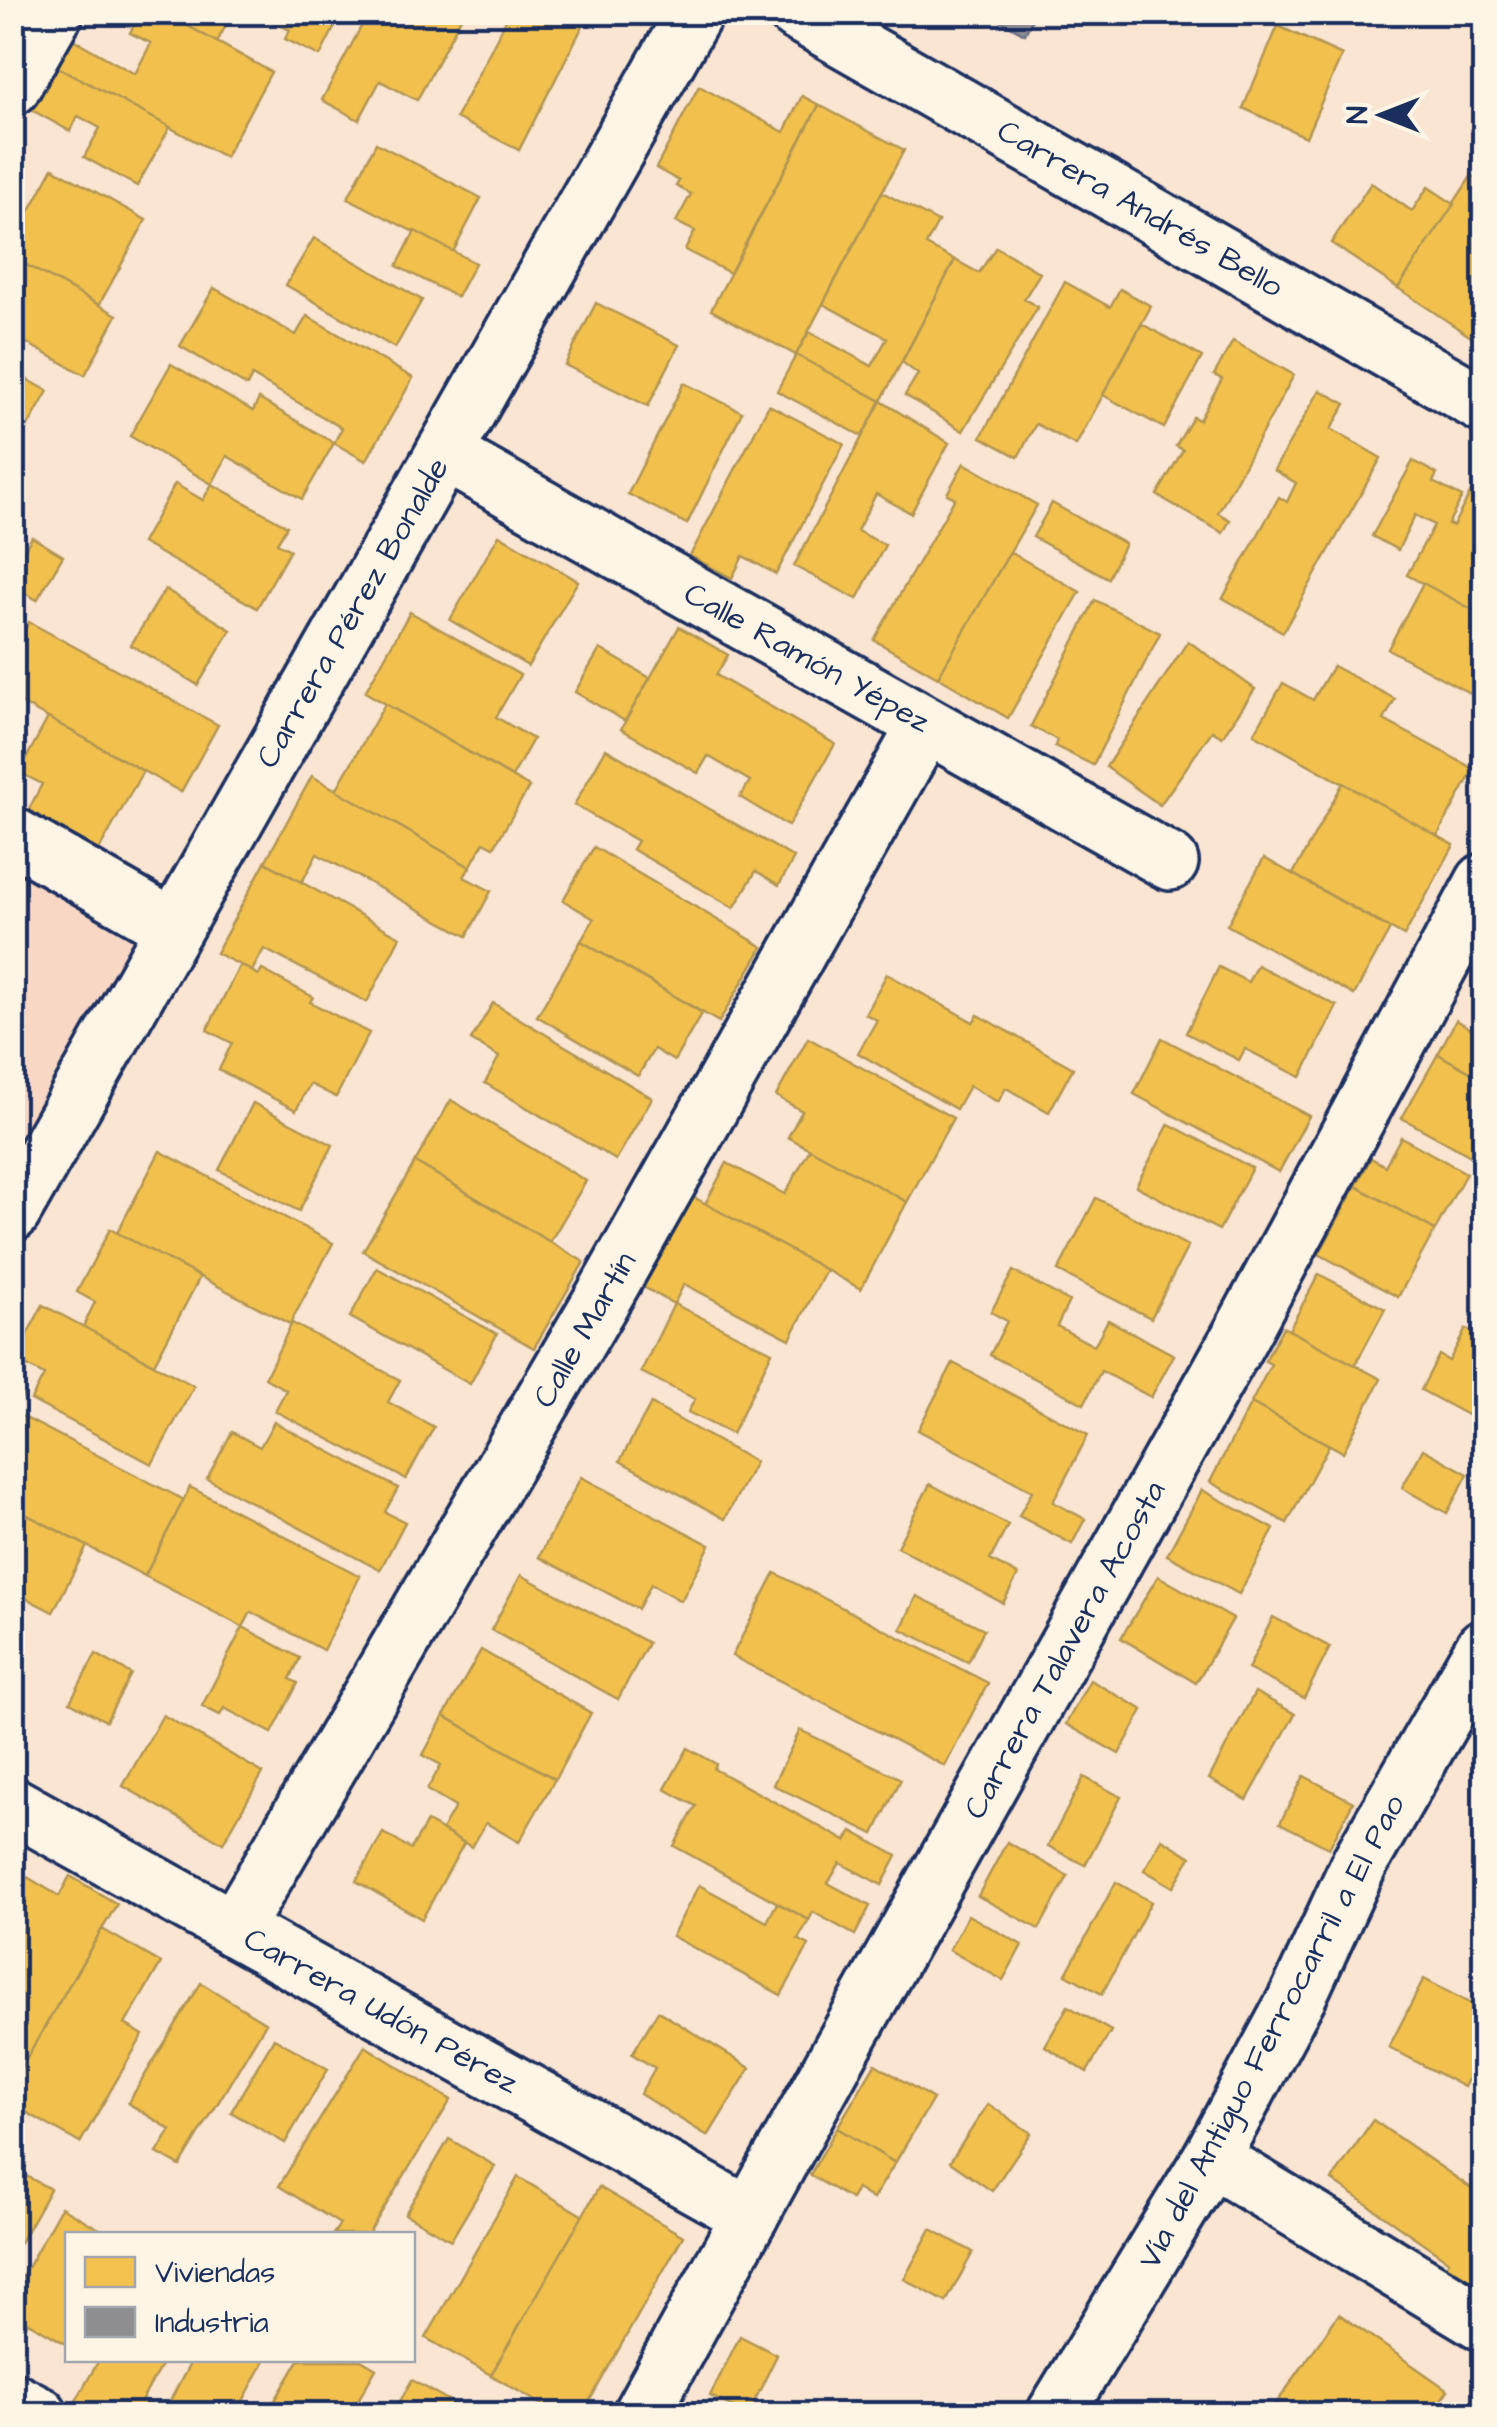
<svg xmlns="http://www.w3.org/2000/svg" width="1497" height="2427" font-family="'Architects Daughter',sans-serif">
<style>
.built{fill:#f8d8c5}
.homes{fill:#f2c14e;stroke:#b29553;stroke-width:2.5}
.industry{fill:#8d8d92;stroke:#6b7182;stroke-width:2.5}
.lines{fill:none;stroke-linecap:round;stroke-linejoin:round}
.minor-casing{stroke:#1b2f5e;stroke-width:62}
.minor{stroke:#fcf5e5;stroke-width:55}
.labels{text-anchor:middle;dominant-baseline:central;stroke-width:10;stroke-linejoin:round;paint-order:stroke}
.street-label{font-size:32px;fill:#1b2f5e;stroke:#fcf5e5}
</style>
<rect width="100%" height="100%" fill="#fae4d2"/>
<filter id="ink" filterUnits="userSpaceOnUse"><feTurbulence type="fractalNoise" baseFrequency=".01" numOctaves="2"/><feDisplacementMap in="SourceGraphic" scale="20" xChannelSelector="R" yChannelSelector="G"/><feConvolveMatrix kernelMatrix="1 2 1 2 8 2 1 2 1" color-interpolation-filters="sRGB"/></filter>
<g filter="url(#ink)">
<polygon class="built" points="13,835 174,928 13,1213"/>
<g class="homes">
<polygon points="141,12 163,12 271,72 225,157 54,65 69,37 135,74 151,43 130,33"/>
<polygon points="163,12 233,12 217,42"/>
<polygon points="263,12 342,12 320,56 285,39 290,30 261,16"/>
<polygon points="369,12 464,12 417,100 380,81 359,120 322,100"/>
<polygon points="510,12 590,12 519,150 456,118"/>
<polygon points="1278,26 1342,55 1306,137 1243,108"/>
<polygon points="54,65 170,127 137,186 84,157 100,128 78,116 70,131 30,109"/>
<polygon points="699,86 784,132 802,96 819,105 730,273 685,250 695,231 676,222 691,194 676,186 679,181 656,168"/>
<polygon points="819,105 904,150 796,355 711,310"/>
<polygon points="376,143 481,198 453,252 348,198"/>
<polygon points="53,168 146,220 99,305 12,257 12,243"/>
<polygon points="1472,175 1484,184 1484,336 1480,343 1398,288"/>
<polygon points="1371,183 1412,211 1428,187 1454,204 1398,288 1331,243"/>
<polygon points="882,192 938,222 926,245 955,260 881,401 796,355 809,332 872,366 887,338 823,304"/>
<polygon points="415,231 475,263 457,297 397,266"/>
<polygon points="314,238 422,300 395,348 286,285"/>
<polygon points="996,247 1040,273 1024,299 1038,307 963,431 905,395 918,374 902,362 955,260 979,273"/>
<polygon points="12,257 117,315 85,375 12,335"/>
<polygon points="1065,282 1110,307 1120,289 1151,306 1076,445 1036,424 1018,457 981,437"/>
<polygon points="214,288 296,335 307,316 413,378 366,461 334,443 342,428 252,376 247,386 180,346"/>
<polygon points="596,303 679,345 648,406 565,365"/>
<polygon points="1142,324 1202,357 1164,428 1103,395"/>
<polygon points="1233,341 1294,375 1218,513 1230,520 1223,533 1157,495 1183,450 1176,446 1193,417 1199,420 1222,379 1214,375"/>
<polygon points="796,355 881,401 862,436 777,391"/>
<polygon points="171,364 253,411 259,399 334,443 302,499 227,456 212,484 130,436"/>
<polygon points="12,371 48,391 18,444 12,441"/>
<polygon points="684,383 742,412 687,524 628,494"/>
<polygon points="1320,390 1346,404 1331,429 1381,458 1283,632 1223,598 1279,497 1287,502 1296,483 1274,470"/>
<polygon points="881,401 949,443 911,513 876,494 857,531 885,545 857,599 794,566"/>
<polygon points="769,405 844,444 776,574 743,556 732,578 690,556"/>
<polygon points="1413,461 1437,474 1433,482 1462,497 1448,524 1453,526 1475,484 1484,489 1484,616 1407,575 1434,525 1415,515 1398,550 1372,536"/>
<polygon points="964,463 1037,505 938,677 874,640 955,498 947,494"/>
<polygon points="175,484 203,500 212,484 287,526 277,543 290,550 257,608 142,543"/>
<polygon points="1052,503 1125,544 1108,578 1033,537"/>
<polygon points="499,535 578,581 528,666 450,620"/>
<polygon points="32,537 63,556 37,600 12,585 12,570"/>
<polygon points="1010,552 1080,592 1008,718 938,677"/>
<polygon points="1423,583 1484,616 1484,701 1388,649"/>
<polygon points="165,589 231,630 198,685 131,645"/>
<polygon points="1095,600 1160,633 1093,765 1055,746 1057,740 1031,726"/>
<polygon points="410,612 520,675 496,717 533,739 512,777 365,692"/>
<polygon points="29,622 218,725 181,792 12,698 12,653"/>
<polygon points="679,627 728,655 716,675 835,744 788,826 740,797 750,781 708,756 698,773 621,729"/>
<polygon points="1188,641 1255,689 1222,737 1212,731 1160,805 1106,767"/>
<polygon points="600,649 650,678 625,721 575,692"/>
<polygon points="1333,666 1395,699 1384,720 1474,769 1437,836 1254,734 1283,683 1313,700"/>
<polygon points="385,704 529,787 494,847 484,842 470,867 336,790"/>
<polygon points="48,718 143,771 98,852 27,813 42,784 19,772"/>
<polygon points="606,749 794,858 779,885 756,871 734,908 632,849 637,841 574,805"/>
<polygon points="312,776 470,867 464,877 491,891 467,936 317,854 302,882 265,862"/>
<polygon points="1343,783 1454,845 1404,936 1293,874"/>
<polygon points="594,847 763,947 719,1022 581,941 594,919 563,900"/>
<polygon points="1264,858 1390,929 1354,995 1227,925"/>
<polygon points="265,862 400,937 367,1002 264,949 252,971 216,953"/>
<polygon points="581,941 702,1013 674,1061 654,1049 638,1076 537,1016"/>
<polygon points="240,965 259,975 262,970 313,997 310,1002 369,1033 336,1097 310,1084 296,1110 219,1070 232,1043 207,1030"/>
<polygon points="1257,965 1337,1006 1301,1077 1245,1049 1239,1060 1186,1033 1219,967 1248,982"/>
<polygon points="887,974 973,1022 978,1015 1073,1068 1049,1112 1006,1088 998,1102 969,1086 956,1109 858,1053 877,1020 865,1014"/>
<polygon points="493,1003 652,1098 616,1160 485,1083 499,1057 471,1040"/>
<polygon points="1456,1020 1484,1036 1484,1080 1438,1054"/>
<polygon points="808,1038 953,1118 907,1202 788,1137 802,1111 776,1096"/>
<polygon points="1162,1038 1309,1116 1279,1172 1134,1094"/>
<polygon points="1438,1054 1484,1080 1484,1149 1478,1160 1402,1118"/>
<polygon points="451,1100 586,1181 550,1242 415,1162"/>
<polygon points="253,1103 333,1145 299,1211 219,1170"/>
<polygon points="1169,1124 1252,1168 1219,1230 1136,1186"/>
<polygon points="1401,1137 1466,1173 1435,1230 1356,1186 1371,1158 1385,1166"/>
<polygon points="810,1149 907,1202 861,1289 705,1204 727,1163 785,1194"/>
<polygon points="160,1151 333,1243 290,1324 117,1233"/>
<polygon points="415,1162 584,1262 534,1348 363,1251"/>
<polygon points="1356,1186 1435,1230 1398,1297 1319,1254"/>
<polygon points="688,1194 826,1270 790,1339 684,1284 674,1304 640,1285"/>
<polygon points="1096,1198 1188,1246 1151,1318 1058,1271"/>
<polygon points="110,1229 200,1277 154,1364 83,1327 95,1302 77,1292"/>
<polygon points="377,1268 497,1334 470,1384 350,1317"/>
<polygon points="1013,1271 1069,1301 1057,1326 1094,1346 1108,1320 1174,1355 1151,1397 1101,1371 1084,1404 990,1355 1007,1321 991,1312"/>
<polygon points="1319,1274 1385,1309 1355,1365 1289,1330"/>
<polygon points="674,1304 772,1352 732,1434 688,1412 695,1399 641,1372"/>
<polygon points="43,1305 194,1386 152,1464 31,1400 44,1375 14,1359"/>
<polygon points="292,1323 400,1380 388,1402 434,1427 406,1479 275,1411 286,1390 265,1378"/>
<polygon points="1283,1327 1381,1379 1343,1452 1251,1403 1271,1364 1265,1361"/>
<polygon points="1466,1329 1484,1338 1484,1406 1477,1420 1421,1390 1439,1355 1449,1361"/>
<polygon points="953,1363 1088,1435 1053,1502 1085,1519 1072,1544 1019,1516 1032,1491 918,1430"/>
<polygon points="12,1389 23,1395 14,1412 184,1500 145,1576 12,1507"/>
<polygon points="1251,1403 1329,1445 1287,1523 1210,1482"/>
<polygon points="651,1404 755,1462 725,1519 620,1461"/>
<polygon points="274,1422 398,1488 385,1512 405,1522 380,1570 207,1479 232,1432 260,1447"/>
<polygon points="1423,1449 1468,1474 1447,1513 1402,1488"/>
<polygon points="581,1477 710,1545 681,1601 651,1584 638,1609 539,1557"/>
<polygon points="930,1484 1008,1525 990,1560 1018,1575 1003,1603 897,1547"/>
<polygon points="190,1487 360,1576 323,1650 251,1612 243,1627 145,1576"/>
<polygon points="1202,1490 1274,1529 1239,1594 1167,1555"/>
<polygon points="12,1507 87,1546 53,1612 12,1591"/>
<polygon points="775,1573 988,1683 945,1766 732,1656"/>
<polygon points="521,1575 648,1643 618,1699 491,1630"/>
<polygon points="1158,1576 1233,1619 1196,1683 1121,1638"/>
<polygon points="917,1596 984,1629 968,1662 901,1629"/>
<polygon points="1273,1617 1330,1647 1304,1698 1248,1669"/>
<polygon points="243,1627 300,1658 290,1679 298,1683 272,1733 224,1708 220,1715 202,1706"/>
<polygon points="481,1650 591,1713 555,1779 444,1716"/>
<polygon points="96,1654 131,1674 106,1721 70,1702"/>
<polygon points="1090,1680 1143,1710 1119,1754 1066,1724"/>
<polygon points="1255,1692 1295,1714 1247,1800 1209,1779"/>
<polygon points="163,1715 263,1773 223,1843 123,1786"/>
<polygon points="444,1716 555,1779 519,1842 486,1823 472,1847 442,1830 455,1807 427,1790 441,1765 423,1755"/>
<polygon points="800,1730 901,1779 874,1834 773,1785"/>
<polygon points="688,1748 716,1764 714,1769 846,1841 852,1831 897,1856 882,1885 840,1863 828,1883 870,1906 855,1935 813,1912 809,1920 674,1846 696,1806 665,1789"/>
<polygon points="1304,1776 1353,1802 1329,1848 1280,1823"/>
<polygon points="1084,1777 1121,1797 1085,1865 1048,1846"/>
<polygon points="427,1822 464,1843 422,1919 356,1881 383,1833 411,1849"/>
<polygon points="1162,1839 1191,1857 1173,1887 1144,1870"/>
<polygon points="1007,1842 1068,1876 1039,1929 978,1896"/>
<polygon points="12,1868 59,1896 70,1876 117,1904 12,2083"/>
<polygon points="1116,1882 1151,1902 1102,1994 1066,1974"/>
<polygon points="699,1885 767,1922 777,1903 809,1920 798,1939 809,1945 781,1995 672,1936"/>
<polygon points="968,1915 1022,1945 1003,1980 949,1950"/>
<polygon points="102,1929 161,1963 125,2024 143,2035 80,2143 12,2104 12,2083"/>
<polygon points="1424,1979 1484,2011 1484,2047 1464,2087 1389,2047"/>
<polygon points="201,1983 266,2023 180,2166 157,2153 171,2130 128,2103"/>
<polygon points="1068,2006 1111,2031 1087,2072 1045,2046"/>
<polygon points="658,2011 750,2068 708,2136 640,2094 655,2068 632,2054"/>
<polygon points="274,2038 328,2069 285,2143 231,2112"/>
<polygon points="365,2046 451,2100 368,2234 333,2234 340,2224 279,2186"/>
<polygon points="875,2064 933,2099 895,2163 837,2128"/>
<polygon points="988,2104 1031,2133 992,2191 950,2162"/>
<polygon points="1373,2120 1484,2197 1484,2306 1439,2274 1449,2261 1332,2180"/>
<polygon points="837,2128 895,2163 873,2199 857,2189 851,2199 810,2175"/>
<polygon points="449,2139 495,2166 451,2240 405,2214"/>
<polygon points="12,2168 50,2189 12,2257"/>
<polygon points="518,2177 583,2216 491,2375 426,2338"/>
<polygon points="599,2187 683,2236 582,2414 558,2414 491,2375"/>
<polygon points="61,2207 108,2234 68,2234 68,2345 28,2322 16,2345 12,2343 12,2295"/>
<polygon points="931,2229 973,2252 946,2302 904,2279"/>
<polygon points="1339,2314 1448,2390 1431,2414 1291,2414 1276,2404"/>
<polygon points="740,2336 777,2355 748,2414 710,2396"/>
<polygon points="99,2360 164,2360 142,2400 153,2406 148,2414 83,2414 72,2408"/>
<polygon points="192,2360 265,2360 236,2414 163,2414"/>
<polygon points="299,2360 361,2360 376,2369 350,2414 267,2414"/>
<polygon points="412,2380 473,2414 393,2414"/>
</g>
<polygon class="industry" points="985,12 1036,12 1025,34"/>
<g class="lines">
<g class="minor-casing">
<g id="minor">
<polyline points="796,12 1484,405"/>
<polyline points="12,87 55,12"/>
<polyline points="444,453 1170,862"/>
<polyline points="12,835 174,928"/>
<polyline points="12,1213 695,12"/>
<polyline points="12,1805 750,2216"/>
<polyline points="234,1929 607,1291 926,725"/>
<polyline points="1211,2158 1484,2323"/>
<polyline points="12,2400 39,2414"/>
<polyline points="641,2414 841,2050 1239,1338 1484,882"/>
<polyline points="1055,2414 1211,2158 1299,1994 1360,1862 1484,1647"/>
</g>
</g>
<use href="#minor" class="minor"/>
</g>
</g>
<g class="labels">
<g class="street-label">
<text transform="translate(1140 209) rotate(30)">Carrera Andrés Bello</text>
<text transform="translate(353 613) rotate(-60)">Carrera Pérez Bonalde</text>
<text transform="translate(807 658) rotate(29)">Calle Ramón Yépez</text>
<text transform="translate(585 1330) rotate(-60)">Calle Martín</text>
<text transform="translate(1065 1650) rotate(-61)">Carrera Talavera Acosta</text>
<text transform="translate(381 2011) rotate(29)">Carrera Udón Pérez</text>
<text transform="translate(1272 2032) rotate(-62)">Vía del Antiguo Ferrocarril a El Pao</text>
</g>
</g>
<rect width="1497" height="2427" fill="none" stroke="#fcf5e5" stroke-width="50"/>
<rect x="25" y="25" width="1447" height="2377" fill="none" stroke="#1b2f5e" stroke-width="4" filter="url(#ink)"/>
<rect x="65" y="2232" width="350" height="130" fill="#fcf5e5" stroke="#a2a6af" stroke-width="2.5"/>
<rect x="85" y="2257" width="50" height="30" fill="#f2c14e" stroke="#a2a6af" stroke-width="2.5"/>
<text x="155" y="2282" font-size="30" fill="#1b2f5e">Viviendas</text>
<rect x="85" y="2307" width="50" height="30" fill="#8d8d92" stroke="#a2a6af" stroke-width="2.5"/>
<text x="155" y="2332" font-size="30" fill="#1b2f5e">Industria</text>
<g transform="translate(1382 115) rotate(270)" stroke="#fcf5e5" stroke-width="8" paint-order="stroke">
<path d="M0-8L18 38L0 25L-18 38Z" fill="#1b2f5e"/>
<text y="-15" font-size="28" font-weight="bold" text-anchor="middle" fill="#1b2f5e">N</text>
</g>
</svg>
